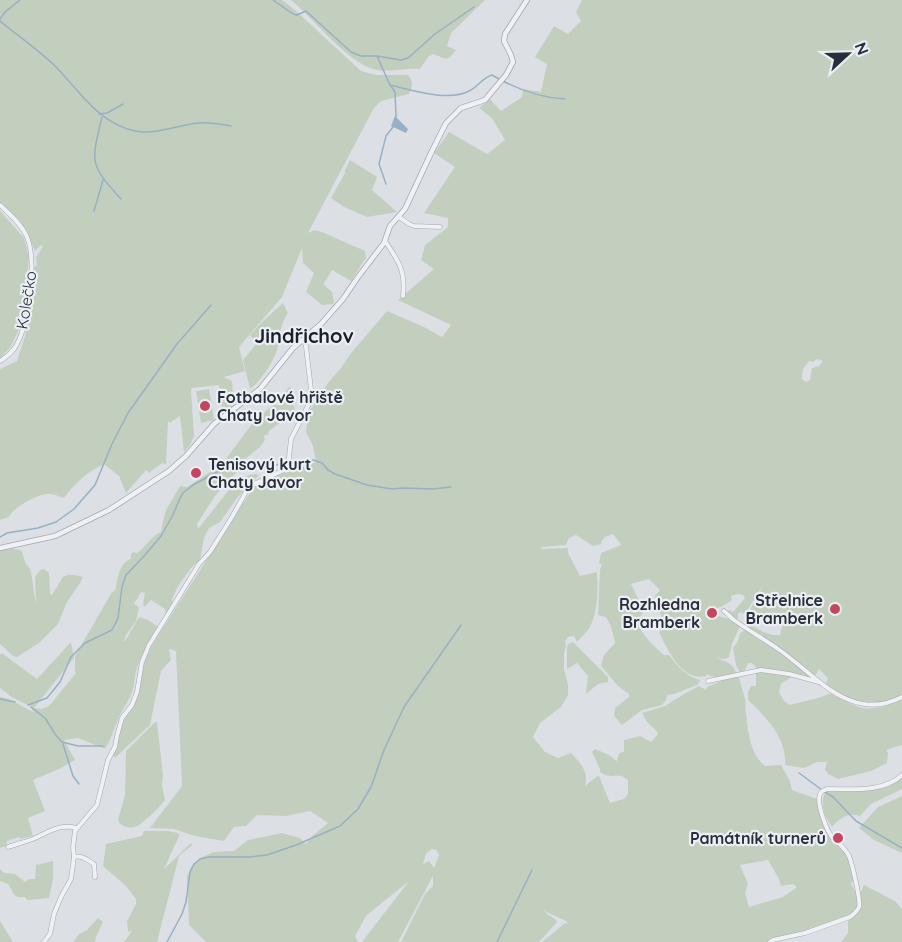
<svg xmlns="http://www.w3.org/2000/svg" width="902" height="942" font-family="Quicksand,sans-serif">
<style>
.green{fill:#c3cfbe;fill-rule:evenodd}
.water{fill:#99afc4}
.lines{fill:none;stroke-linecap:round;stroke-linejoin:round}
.stream{stroke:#99afc4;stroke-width:1.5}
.minor-casing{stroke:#a2a7af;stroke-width:5}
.tertiary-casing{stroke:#a2a7af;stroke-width:6}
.minor{stroke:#eff1f4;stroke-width:4}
.tertiary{stroke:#eff1f4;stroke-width:4.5}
.poi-dot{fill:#c4475f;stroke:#ebeff3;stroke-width:2}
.labels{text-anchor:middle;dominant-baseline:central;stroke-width:4.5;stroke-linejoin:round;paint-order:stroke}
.street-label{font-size:16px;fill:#272f3b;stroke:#ebeff3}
.poi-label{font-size:16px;font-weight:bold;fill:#272f3b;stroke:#ebeff3;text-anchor:end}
.quarter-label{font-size:20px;font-weight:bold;fill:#19202b;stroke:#ebeff3}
</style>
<rect width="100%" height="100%" fill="#dce0e5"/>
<g class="green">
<path d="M0 0H282L295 10 361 71 375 75H408C414 82 412 86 409 94L381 101 374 108 308 233 314 230 322 232 365 251 366 258C360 265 357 273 351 281L332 270 324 283V285L332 292 334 302 333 304 322 305 306 292 314 273 303 263 302 248 282 297 239 347 245 371 224 377 232 381 234 406 227 410 222 408 219 385 192 388 191 390 194 436 190 445 184 452 180 416 170 423 168 421 166 464 162 463 149 473 146 470 126 493 119 476 104 464C87 472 75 483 64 498 60 497 55 494 50 494 39 493 13 507 9 517L0 520V369L17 361 25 336 36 285 34 268 37 265 36 257 43 247 41 245 35 251C27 231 16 217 0 203Z"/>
<path d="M291 0H485L451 33 447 46 456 50 450 57 446 59 433 54 428 57 420 69C404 67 389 74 373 69 346 61 314 19 291 0Z"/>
<path d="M582 0H902V695C892 701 876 706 864 705 853 703 836 690 826 684L828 678 819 669 815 676 746 627 745 623 747 622C758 629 767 636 780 635L783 624 791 617C776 611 761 625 746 617L766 580 745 614 740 612 738 614V621L732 618 728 611 729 610 733 612 745 598 743 595 738 594 731 596 732 600 721 607 714 609 718 616 732 620 740 626 732 644 729 657 725 659 717 658C726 662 733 663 736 673 727 674 715 680 707 674L706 676C682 682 667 649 659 632L665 628 655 596 660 590 649 579 631 584 642 607 643 613 637 620C640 634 654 646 664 655H669C677 666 686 676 700 680L699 683 697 685 674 694 667 695 666 700 662 705 642 710 622 725 614 716 615 708 629 697V694L618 686 601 666 604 655 615 643 611 626 606 617 598 615 600 570 602 564H599L601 553 621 545 620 543 613 534 605 537 601 542V544L593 546 576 535 569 538 566 545 541 547 542 549 568 548V553L580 576 597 572C598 590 598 610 590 627 587 632 581 637 577 642L574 636 568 637 565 641 566 646 564 653V669L568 685V695L561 707 540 723 533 737 545 752 558 758 571 753C580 763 589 771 585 786L596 777 599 776 610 803 624 799 628 794V780L622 776C613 775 608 778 600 772V769L592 752 595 749 609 755 617 761 619 753 624 752V740L640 736 651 742 658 734C656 729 652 727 648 723 645 720 644 716 642 713L665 706 684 694 699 686 706 690 707 687 735 675 739 676C740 684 743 691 745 699 746 704 745 709 746 713 748 731 750 754 765 766L781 765 790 781 792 790 817 799 829 837 847 856 851 866 853 880 851 884C858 895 862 908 849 916L808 931 768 942H542L565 923 568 924 566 921 542 910 555 919 557 922 539 942H401L425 894 433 886V876L398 942H362L409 881 366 916 355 936 358 942H206L189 925 187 877 191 867 200 858 214 852 234 851 248 840 282 833 300 838 306 844 312 836 328 823 310 811 286 816 257 815 246 826 234 827 224 841 195 836 174 829 150 828 182 786 176 651 169 649 171 660 161 671 150 725 115 758 113 755 120 730 125 718 131 708 139 686 145 661 152 645 256 483 316 462 313 446 306 432 308 413 328 383 341 368 352 352 387 311 424 327 442 337 451 325 398 300 434 269 421 260 425 245 448 227V218L424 213 455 167 434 153 449 132 487 154 505 140 492 118 479 108 490 99 501 111 522 97 523 89 541 92 547 64 535 57 554 26 568 34 581 21 576 12ZM817 359 823 361 819 366 812 368 810 380 806 382 802 379 803 369 809 361 813 362ZM432 849 436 850 439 855 434 868 429 861 423 864 426 854ZM768 860 779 879 781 886 793 884 797 887 783 897 749 907 745 893 748 884 740 865Z"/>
<polygon points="350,160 377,177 372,190 397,212 367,217 344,207 331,198 345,173 345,170"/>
<polygon points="0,211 24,238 29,258 22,323 10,348 0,358"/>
<path d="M283 303 288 313C279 327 281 335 277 350 274 361 260 382 250 389L243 360 257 343 250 335 262 322Z"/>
<path d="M290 386 295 411C286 419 277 424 268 432L269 434 264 436 265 440 260 447 240 463 241 467 215 496 197 524 198 529 232 486C239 480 250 472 259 475L237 498 220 522 209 528 204 538 200 560 191 568 178 586 172 599 173 605 166 615 165 609 151 600 144 607 143 604 145 593 141 592 134 604 139 607 136 621 126 635 124 641H125L139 617 148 620 158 627C150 640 142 653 137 668 134 676 135 687 131 695 127 704 121 711 118 720 113 730 111 740 105 749L78 738 64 740 75 760 59 769 33 780 45 811 28 818 33 836 20 839 19 837 7 841 6 846 0 848V697L9 699 33 712 32 708H34L13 698 0 688V654H3L37 679 71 642 74 658 34 708 41 709 49 706 76 673 75 672V656L112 592 115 591C118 579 118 564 131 559V554L133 552 137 553C146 547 151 536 161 532L163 521 166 510 180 486 187 487 222 464 261 412 263 413 274 405H280L284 399 282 396Z"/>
<polygon points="209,389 214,420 201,423 196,391"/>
<path d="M7 548 21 550 26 564 29 567 31 572 36 605 35 577 40 570 44 569 49 573 50 593 52 595 63 577C69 573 77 575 83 577L80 583 67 602 58 624 39 643 17 657 13 656 0 644V551Z"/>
<path d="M745 630 766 642 815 679 793 676 781 684 779 692 784 701 790 705C804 701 818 699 832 693 841 699 853 706 863 708 874 710 892 704 902 700V745L886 750 888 753 887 763 871 771 838 779 828 774 825 770 827 762H817L804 768 785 765C787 738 766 717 748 700V692L751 686H756V667L752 663H748L745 670 740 673 736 665 733 648 738 641 740 633Z"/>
<polygon points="573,642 608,677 608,682 598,684 586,694 588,676 577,663 567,669 567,647 568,644"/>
<path d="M157 722 163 775 162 785 165 800C161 805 157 809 152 814 142 823 133 834 119 823L118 820 125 795 126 751 154 723Z"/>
<path d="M902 777V789L871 804 860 816C847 812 840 818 832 827 824 815 819 803 826 790 851 791 882 794 902 777Z"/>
<polygon points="902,796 902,853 874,840 859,828 878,807"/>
<polygon points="144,831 168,831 178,833 179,836 164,869 191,843 192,845 179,856 157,942 124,942 132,931 128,932 127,921 136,904 136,899 126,886 103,866 106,844 142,836"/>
<path d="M53 861V879L49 898 30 900H27L25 897C12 898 14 893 8 884L0 881V869L4 873 15 874 25 882 29 879H35L36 865Z"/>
<polygon points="864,885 895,901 902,909 902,942 841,942 848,933 848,920 855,917 862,906 860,894"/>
<polygon points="98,918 103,922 96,937 95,942 73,942 79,934 87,930"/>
<polygon points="0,921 13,942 17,942 0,942"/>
</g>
<polygon class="water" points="395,116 408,129 406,133 391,126"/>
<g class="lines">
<g class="stream">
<path d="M273 0 293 14 297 15 306 11 351 52 361 56H377L390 85C412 90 448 102 469 91 478 87 482 78 492 75L499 79"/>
<polyline points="0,19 5,12 20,0"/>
<path d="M0 21C18 36 37 49 54 65 79 90 98 123 135 131 157 135 177 125 198 123 209 122 220 124 231 126"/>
<polyline points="377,56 401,60 408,58 435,34 474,7"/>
<path d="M503 81C522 91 544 98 565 99"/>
<polyline points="390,85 395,92 396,117"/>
<polyline points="99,114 107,113 123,104"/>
<path d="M102 117C91 163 89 164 121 199"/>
<polyline points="386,184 379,164 386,136 393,127"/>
<polyline points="94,211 103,180"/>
<polyline points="291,461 313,460 322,463 328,470 335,474 367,485 392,489 403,488 433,489 451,487"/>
<polyline points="0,537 7,533 38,528 56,522 74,509 95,485 112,444 128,413 177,344 211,305"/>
<polyline points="0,699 15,702"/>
<polyline points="28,705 47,698 60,682 71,657 85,643 112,630 118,618 122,587 126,575 145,555 161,536 173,515 180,498 183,493 193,485 228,466 273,466 286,462"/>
<polyline points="31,707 45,718 55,734 62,742 78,746 103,746"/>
<polyline points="63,744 73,776 79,784"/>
<polyline points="799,773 822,790"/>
<polyline points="825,792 833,797 856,821 902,848"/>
<polyline points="167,942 182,914 186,902 190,872 194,864 200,859 209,857 250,857 267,855 296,845 340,826 358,809 371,787 384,750 404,707 461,625"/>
<polyline points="497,942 532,870"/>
</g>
<g class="minor-casing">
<g id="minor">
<path d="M0 205C10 214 22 225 27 237 37 262 29 327 14 349 10 354 5 358 0 361"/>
<polyline points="399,217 409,224 414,226 440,227"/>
<path d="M385 241C398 260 406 271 403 296"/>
<path d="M724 611C728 614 730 617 734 620 749 631 766 640 781 651 817 677 852 723 902 697"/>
<polyline points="708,681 761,670 789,674 819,682"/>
<path d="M8 847C16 844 25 842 33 839 47 833 60 823 76 828"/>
<polyline points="74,857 73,847 75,831 97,805 108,760 115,747 117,736 122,718 132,705 137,692 142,662 149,645 199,564 210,552 232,517 246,492 256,483 284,470 288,466 291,439 312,398 305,338"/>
<path d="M44 942 50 934 54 914 61 897 71 879 74 857C82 855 87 860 94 864L95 877"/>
<path d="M770 942 773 940 805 933 850 917C854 914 857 912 859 907 861 901 852 863 849 856 845 848 839 844 833 838 827 832 816 803 820 794 822 790 823 791 827 789 851 789 883 793 902 775"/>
</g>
</g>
<g class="tertiary-casing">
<polyline id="tertiary" points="0,548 55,536 109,510 169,471 186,456 214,424 260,389 293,348 321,324 343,299 358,277 384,243 390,226 405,209 432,151 446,123 461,108 485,100 506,75 513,62 511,55 504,41 505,34 527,0"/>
</g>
<use href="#minor" class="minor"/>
<use href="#tertiary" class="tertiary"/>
</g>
<g class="poi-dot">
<circle cx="205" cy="406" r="6"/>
<circle cx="196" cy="473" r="6"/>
<circle cx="835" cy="609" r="6"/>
<circle cx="712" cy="613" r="6"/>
<circle cx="838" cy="838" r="6"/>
</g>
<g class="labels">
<g class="street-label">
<text transform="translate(26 300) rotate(-81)">Kolečko</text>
</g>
<g class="poi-label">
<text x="217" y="397" text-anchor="start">Fotbalové hřiště<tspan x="217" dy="18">Chaty Javor</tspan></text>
<text x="208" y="464" text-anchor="start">Tenisový kurt<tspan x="208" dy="18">Chaty Javor</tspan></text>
<text x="823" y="600">Střelnice<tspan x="823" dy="18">Bramberk</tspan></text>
<text x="700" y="604">Rozhledna<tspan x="700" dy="18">Bramberk</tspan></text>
<text x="826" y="838">Památník turnerů</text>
</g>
<g class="quarter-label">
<text x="304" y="335">Jindřichov</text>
</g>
</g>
<g transform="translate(848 54) rotate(68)" stroke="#ebeff3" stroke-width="4.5" paint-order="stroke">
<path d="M0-4.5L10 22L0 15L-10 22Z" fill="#272f3b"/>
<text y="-9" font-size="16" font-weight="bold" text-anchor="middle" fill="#272f3b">N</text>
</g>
</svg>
